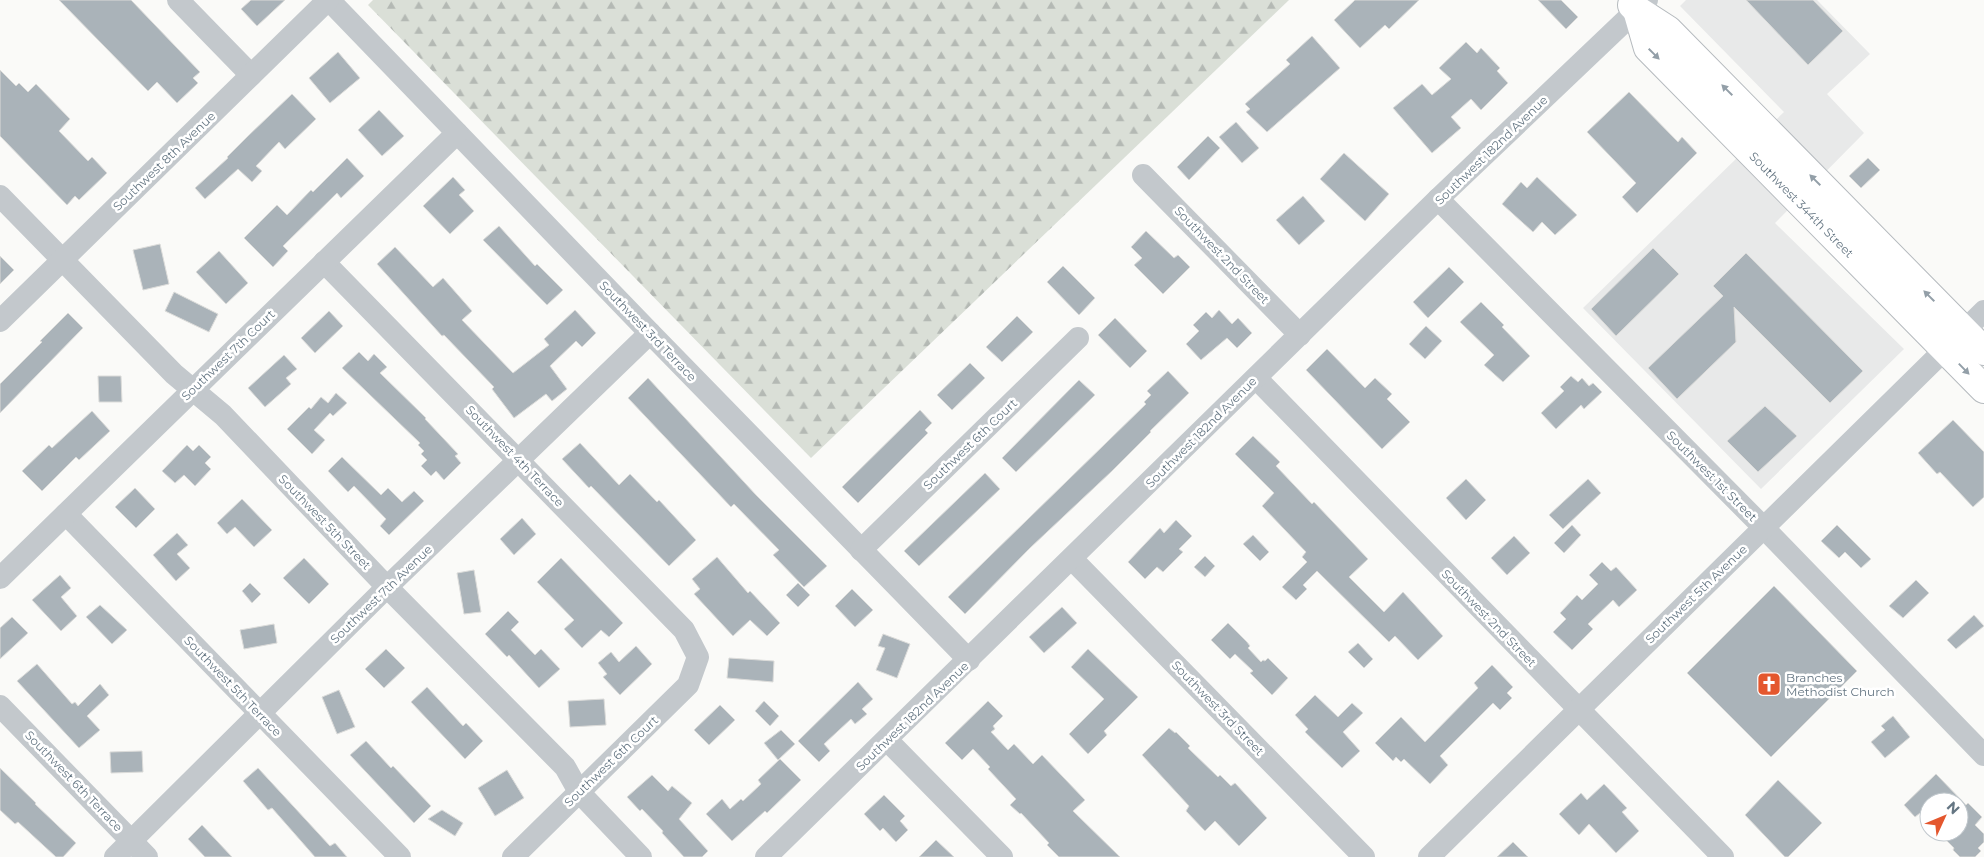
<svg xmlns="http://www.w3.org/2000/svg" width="1984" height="857" font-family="Montserrat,sans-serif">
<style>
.built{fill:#e8e9e9}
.forest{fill:url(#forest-firs)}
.building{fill:#aab3b9;stroke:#dcdcda}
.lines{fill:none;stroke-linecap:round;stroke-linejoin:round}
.major-casing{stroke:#b5babe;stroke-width:30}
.minor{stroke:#c3c8cc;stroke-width:22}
.major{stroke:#fff;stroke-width:28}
.oneway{fill:#939fa8}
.labels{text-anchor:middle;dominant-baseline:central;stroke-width:5;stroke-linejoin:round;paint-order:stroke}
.street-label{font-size:12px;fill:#657683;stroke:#fff}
.poi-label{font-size:12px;fill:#657683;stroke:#fff;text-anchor:start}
</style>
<defs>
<pattern id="forest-firs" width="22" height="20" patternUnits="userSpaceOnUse" patternTransform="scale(1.25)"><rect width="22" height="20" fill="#dadfd7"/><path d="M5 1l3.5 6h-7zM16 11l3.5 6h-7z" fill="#b4b9b4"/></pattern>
</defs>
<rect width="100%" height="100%" fill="#fafaf8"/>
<polygon class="built" points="1686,0 1817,0 1870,54 1827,94 1864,133 1775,223 1904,349 1761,489 1583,308 1784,112 1680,6"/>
<polygon class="forest" points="373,0 1289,0 811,458 368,5"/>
<g class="building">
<polygon points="59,0 131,0 200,72 193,78 198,83 177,103 157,82 148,91"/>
<polygon points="251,0 285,0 257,26 241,9"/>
<polygon points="1355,0 1419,0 1389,29 1385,25 1360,48 1334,20"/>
<polygon points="1538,0 1561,0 1578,17 1566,29"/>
<polygon points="1746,0 1813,0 1843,31 1808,65"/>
<polygon points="1312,36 1340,68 1267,132 1246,112 1250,109 1245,104 1290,64 1286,60"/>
<polygon points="1466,42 1477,53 1481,48 1500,68 1497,71 1508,83 1481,110 1471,99 1451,117 1461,128 1432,153 1393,108 1422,84 1432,95 1451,79 1439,68"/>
<polygon points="338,52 360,78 330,103 309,78"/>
<polygon points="0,70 16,86 19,83 28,92 36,84 70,119 59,131 88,161 92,157 107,173 79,200 75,196 67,205 0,136"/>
<polygon points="1629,92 1678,142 1682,137 1697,153 1637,213 1622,197 1636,183 1587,132"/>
<polygon points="292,94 316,119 285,149 279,142 256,166 262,171 252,182 238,169 205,199 195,188 228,158 227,157 248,136"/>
<polygon points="379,110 404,136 382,156 358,130"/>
<polygon points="1236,122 1259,148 1242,163 1219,137"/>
<polygon points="1208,136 1220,148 1189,180 1177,167"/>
<polygon points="1344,153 1389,194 1365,221 1320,179"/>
<polygon points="347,158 364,176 341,198 337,193 283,246 288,251 273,267 244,238 277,205 287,215 311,190 313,192"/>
<polygon points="1868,158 1880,170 1861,188 1849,176"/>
<polygon points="453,177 465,190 459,195 474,211 450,234 423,206"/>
<polygon points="1537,177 1577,215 1555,235 1542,222 1533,232 1502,204 1521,182 1527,188"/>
<polygon points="1303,196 1325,221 1299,245 1276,220"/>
<polygon points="499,226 535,266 537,264 563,290 547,305 483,240"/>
<polygon points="1146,231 1174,258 1178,255 1190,267 1163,294 1134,265 1142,258 1131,247"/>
<polygon points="160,244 169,284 143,290 133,250"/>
<polygon points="395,247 433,287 443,278 472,311 462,320 513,373 549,345 544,339 575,310 596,333 582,347 576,341 550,366 567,389 552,401 546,394 514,418 492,389 494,387 444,335 442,336 377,264"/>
<polygon points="1653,248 1679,274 1616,336 1591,309"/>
<polygon points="219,251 248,283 226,304 196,272"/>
<polygon points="1746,253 1863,371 1830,403 1734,307 1736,342 1677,399 1648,368 1723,296 1713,286"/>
<polygon points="0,256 14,270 0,284"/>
<polygon points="1063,266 1095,298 1079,315 1047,282"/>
<polygon points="1449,267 1464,282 1428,318 1413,302"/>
<polygon points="174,292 218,314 209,332 165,311"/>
<polygon points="1481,302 1504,325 1502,327 1530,356 1503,382 1484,365 1494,355 1460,322"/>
<polygon points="1219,310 1232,324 1238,318 1252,333 1237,348 1227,338 1201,360 1186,344 1199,331 1193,325 1206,312 1212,318"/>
<polygon points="329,311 343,326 315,353 301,338"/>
<polygon points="68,313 83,328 0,413 0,384 42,342 40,341"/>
<polygon points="1017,316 1033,332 1002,362 986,347"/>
<polygon points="1115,318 1147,351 1130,368 1098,335"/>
<polygon points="1426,326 1442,341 1425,359 1409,344"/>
<polygon points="1327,349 1365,388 1375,378 1392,394 1387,399 1410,422 1382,449 1306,370"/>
<polygon points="359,352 368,361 374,354 387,367 380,373 426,418 425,419 458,454 455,456 461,463 444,480 436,471 431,476 421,466 427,460 421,454 424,451 418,445 420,443 342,368"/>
<polygon points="284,355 297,369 286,378 291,384 265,407 248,388"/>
<polygon points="970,363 985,378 952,410 937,395"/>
<polygon points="1168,371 1189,393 1150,431 1151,432 1112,471 1030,548 965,614 948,597 1146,404 1144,402 1151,395 1147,391"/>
<polygon points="98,376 121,376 122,402 99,402"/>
<polygon points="1571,376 1578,382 1582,378 1589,386 1593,383 1602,392 1584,409 1581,405 1556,429 1541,413 1564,391 1560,387"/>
<polygon points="648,378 756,495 827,566 804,587 773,555 779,550 734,504 731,507 628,398"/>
<polygon points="1079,380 1095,395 1016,472 1002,458"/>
<polygon points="336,393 347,403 333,416 330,413 314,430 325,440 312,454 287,429 309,407 311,409 321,397 328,403"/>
<polygon points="1765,406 1797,436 1758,472 1727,441"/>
<polygon points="920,410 932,423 925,430 928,433 858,503 842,487"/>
<polygon points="92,411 110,431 79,460 76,457 42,491 22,471 49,445 52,448"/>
<polygon points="1953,420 1984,452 1984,497 1973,507 1940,472 1937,474 1918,453"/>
<polygon points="1253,436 1280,462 1276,466 1312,504 1314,502 1368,559 1349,577 1384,612 1403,592 1443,636 1418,660 1395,636 1389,642 1317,571 1303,585 1307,589 1296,600 1282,587 1307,562 1302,557 1306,552 1262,506 1274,493 1235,454"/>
<polygon points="580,443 619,485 630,474 657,502 659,500 696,540 669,566 591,486 589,488 562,459"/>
<polygon points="187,445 193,451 199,445 211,457 205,463 211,469 195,486 184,475 175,483 162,471"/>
<polygon points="342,457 381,495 388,488 402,502 414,491 424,501 389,535 380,526 386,519 354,486 348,492 328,471"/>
<polygon points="985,473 1000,489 919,566 904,551"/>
<polygon points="1466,479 1486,500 1466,520 1446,498"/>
<polygon points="1588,479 1601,493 1563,529 1549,515"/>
<polygon points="135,488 155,509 136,528 115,507"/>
<polygon points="242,499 272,530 254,547 235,527 227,534 217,523"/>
<polygon points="522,518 536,534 514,555 500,539"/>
<polygon points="1176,520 1192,536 1179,549 1183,552 1163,572 1157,567 1145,579 1128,562 1160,528 1164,533"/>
<polygon points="1572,525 1581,535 1564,553 1554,543"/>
<polygon points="1837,525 1871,559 1861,568 1845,552 1839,558 1821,541"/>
<polygon points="177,533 188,545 177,554 190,568 176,581 153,555"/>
<polygon points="1253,535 1269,552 1260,561 1243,544"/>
<polygon points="1514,536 1530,553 1507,575 1491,558"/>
<polygon points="1205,556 1215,566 1205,577 1194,567"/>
<polygon points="717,557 748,593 750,591 780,623 767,636 750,620 733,636 694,594 700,589 692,579"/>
<polygon points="304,558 329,584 309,604 283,578"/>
<polygon points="561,558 623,623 609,637 601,630 582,648 564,629 574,620 537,582"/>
<polygon points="1602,562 1611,571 1616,567 1637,590 1619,607 1613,600 1588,624 1593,629 1572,650 1553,632 1566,619 1560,613 1577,595 1582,600 1598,584 1589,575"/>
<polygon points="474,570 481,612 464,614 457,573"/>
<polygon points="60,575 71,588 61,597 77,616 61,631 32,600"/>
<polygon points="1916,580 1929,593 1903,618 1889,606"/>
<polygon points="250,583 261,594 252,603 242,591"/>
<polygon points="798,583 810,595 798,607 786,595"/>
<polygon points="1774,586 1857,671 1771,757 1687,673"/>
<polygon points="852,589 873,610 855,627 835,606"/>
<polygon points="100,605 127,630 112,644 86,617"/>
<polygon points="1062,607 1077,623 1044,653 1029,637"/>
<polygon points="508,611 519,622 511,630 535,655 541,649 560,669 539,688 509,655 507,657 485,634"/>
<polygon points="1974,615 1984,626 1956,649 1947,640"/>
<polygon points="12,617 28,633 0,659 0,628"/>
<polygon points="1228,623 1247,642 1250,646 1248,648 1261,662 1263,660 1265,661 1268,658 1288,678 1272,695 1250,673 1253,671 1235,654 1230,659 1211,640"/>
<polygon points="274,624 277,643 244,649 240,630"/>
<polygon points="883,634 910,644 897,678 876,670 885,648 878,646"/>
<polygon points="1358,643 1373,659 1364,668 1348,652"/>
<polygon points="636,646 652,664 620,695 603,677 607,674 598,663 611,652 619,662"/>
<polygon points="386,649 405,668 384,688 365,669"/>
<polygon points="1088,649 1138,697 1104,731 1107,735 1088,754 1069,734 1104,699 1071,667"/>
<polygon points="729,658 774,661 773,682 727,678"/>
<polygon points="37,664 72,704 75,702 78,706 100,684 109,695 87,716 100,730 79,748 17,681"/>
<polygon points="1492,665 1513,687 1507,693 1512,698 1500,710 1493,703 1440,756 1448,765 1430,784 1404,759 1401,762 1396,757 1393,761 1375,743 1401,717 1425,742 1478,688 1474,683"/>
<polygon points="858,682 873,699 862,709 867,714 855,724 851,719 824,744 830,751 819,762 798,741"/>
<polygon points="427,687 463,726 466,723 483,741 465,759 411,702"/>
<polygon points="339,690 355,727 337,734 322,697"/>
<polygon points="1315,695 1338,717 1352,703 1363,713 1343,732 1360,751 1342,768 1305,732 1308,729 1295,715"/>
<polygon points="604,699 606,725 570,727 568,701"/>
<polygon points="764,701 779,716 770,726 755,711"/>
<polygon points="988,701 1003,716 993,726 995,729 991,732 1008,750 1014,744 1033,764 1042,755 1085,800 1073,811 1120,857 1059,857 1047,845 1049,843 1021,813 1020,814 1010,805 1016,799 988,769 990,767 973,749 962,760 945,743"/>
<polygon points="720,705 735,720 709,745 694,730"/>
<polygon points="1893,716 1910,737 1885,758 1871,742 1885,730 1881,726"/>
<polygon points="1169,728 1175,733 1176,732 1190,746 1188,748 1218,777 1220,775 1231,786 1235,783 1267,818 1239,846 1215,821 1205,831 1186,811 1189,806 1142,755"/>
<polygon points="781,730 795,744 778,760 764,743"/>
<polygon points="366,741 391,768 393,766 431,806 414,823 350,755"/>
<polygon points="142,751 143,772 111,773 110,752"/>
<polygon points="780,759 801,780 767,813 765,811 732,841 706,814 722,799 730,809 741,799 743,801 761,784 758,780"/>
<polygon points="0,768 36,803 35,804 76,843 63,857 56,857 18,822 15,824 0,810"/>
<polygon points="258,768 330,846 335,843 347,857 315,857 272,808 268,810 243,781"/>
<polygon points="507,770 524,798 495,816 478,788"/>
<polygon points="1936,774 1966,805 1968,803 1982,817 1975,825 1984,834 1984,842 1978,848 1981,851 1975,857 1960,857 1953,850 1954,848 1938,832 1959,832 1959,802 1929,802 1929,822 1920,813 1915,817 1904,805"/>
<polygon points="652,775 668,791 672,786 692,803 679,819 708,851 702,857 684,857 662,833 663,831 642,809 640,811 627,797"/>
<polygon points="1778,780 1822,823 1788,857 1785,857 1745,815"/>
<polygon points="1604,784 1627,808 1622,812 1639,831 1616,853 1589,824 1579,835 1559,814 1581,793 1587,800"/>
<polygon points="884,795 905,816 900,821 908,830 896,842 883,828 880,831 864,814"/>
<polygon points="442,810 463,823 455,836 428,819"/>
<polygon points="202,825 232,857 205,857 188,839"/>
<polygon points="936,840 954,857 919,857"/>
<polygon points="1513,842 1528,857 1497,857"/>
</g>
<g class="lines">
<g class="major-casing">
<g id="major">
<polyline points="1632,5 1637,10 1668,30 1984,351"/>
<path id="s1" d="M1637 10 1648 48 1984 389"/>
</g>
</g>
<g class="minor">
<polyline points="178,0 251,75"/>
<polyline points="329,0 650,333 969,660"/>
<polyline points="1143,175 1300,335"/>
<polyline points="0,196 174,374 223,415 387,587 565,767 579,792 641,857"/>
<polyline points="1438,199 1764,528 1984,755"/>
<polyline points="324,262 684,630 698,657 688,685 513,857"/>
<polyline points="0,321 328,0"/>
<polyline points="1256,378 1723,857"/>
<polyline points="66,514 400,857"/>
<polyline points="861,550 1078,338"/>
<polyline points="1072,559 1364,857"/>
<polyline points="0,578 457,133"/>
<polyline points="0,706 147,857"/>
<polyline points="887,740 1002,857"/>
<polyline points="115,857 387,587 650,333"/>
<polyline points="766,857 1438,199 1647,0"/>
<polyline points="1429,857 1984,311"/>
</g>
<use href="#major" class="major"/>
</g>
<defs><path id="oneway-solid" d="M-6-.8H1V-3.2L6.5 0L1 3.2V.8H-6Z" transform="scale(1.25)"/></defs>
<g class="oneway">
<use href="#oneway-solid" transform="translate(1654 54) rotate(45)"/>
<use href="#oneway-solid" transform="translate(1727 90) rotate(-135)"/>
<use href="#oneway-solid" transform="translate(1815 180) rotate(-135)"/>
<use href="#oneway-solid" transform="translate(1929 296) rotate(-135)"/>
<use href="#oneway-solid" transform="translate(1964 369) rotate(46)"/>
</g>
<defs>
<g id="church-square" transform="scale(1.25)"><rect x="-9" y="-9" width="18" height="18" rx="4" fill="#e4572e" stroke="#fff"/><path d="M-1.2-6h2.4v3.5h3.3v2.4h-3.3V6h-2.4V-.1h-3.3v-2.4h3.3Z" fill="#fff"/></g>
</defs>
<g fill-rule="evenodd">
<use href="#church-square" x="1769" y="684"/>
</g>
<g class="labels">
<g class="street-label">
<text transform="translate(1491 150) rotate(-44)">Southwest 182nd Avenue</text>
<text transform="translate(164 161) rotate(-44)">Southwest 8th Avenue</text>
<text stroke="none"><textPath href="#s1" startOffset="259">Southwest 344th Street</textPath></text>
<text transform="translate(1222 255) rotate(46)">Southwest 2nd Street</text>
<text transform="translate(648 331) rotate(46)">Southwest 3rd Terrace</text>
<text transform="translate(228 355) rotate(-44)">Southwest 7th Court</text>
<text transform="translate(1201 432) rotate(-45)">Southwest 182nd Avenue</text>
<text transform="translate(970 444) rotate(-44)">Southwest 6th Court</text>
<text transform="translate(515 456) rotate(46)">Southwest 4th Terrace</text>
<text transform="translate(1712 476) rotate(45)">Southwest 1st Street</text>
<text transform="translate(325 522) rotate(46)">Southwest 5th Street</text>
<text transform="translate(381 594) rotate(-44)">Southwest 7th Avenue</text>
<text transform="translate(1696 594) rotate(-44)">Southwest 5th Avenue</text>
<text transform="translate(1489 618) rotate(46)">Southwest 2nd Street</text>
<text transform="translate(233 686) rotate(46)">Southwest 5th Terrace</text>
<text transform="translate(1218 708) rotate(46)">Southwest 3rd Street</text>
<text transform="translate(912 716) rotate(-44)">Southwest 182nd Avenue</text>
<text transform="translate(611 761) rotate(-44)">Southwest 6th Court</text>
<text transform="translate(74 781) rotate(46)">Southwest 6th Terrace</text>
</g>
<g class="poi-label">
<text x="1786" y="677">Branches<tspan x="1786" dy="14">Methodist Church</tspan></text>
</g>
</g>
<g transform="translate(1944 817) rotate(46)"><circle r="24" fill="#ffffff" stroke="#c1c8cd"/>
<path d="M0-4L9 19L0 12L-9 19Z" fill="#e4572e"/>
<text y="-8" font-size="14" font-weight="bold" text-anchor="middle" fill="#657683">N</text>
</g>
</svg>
